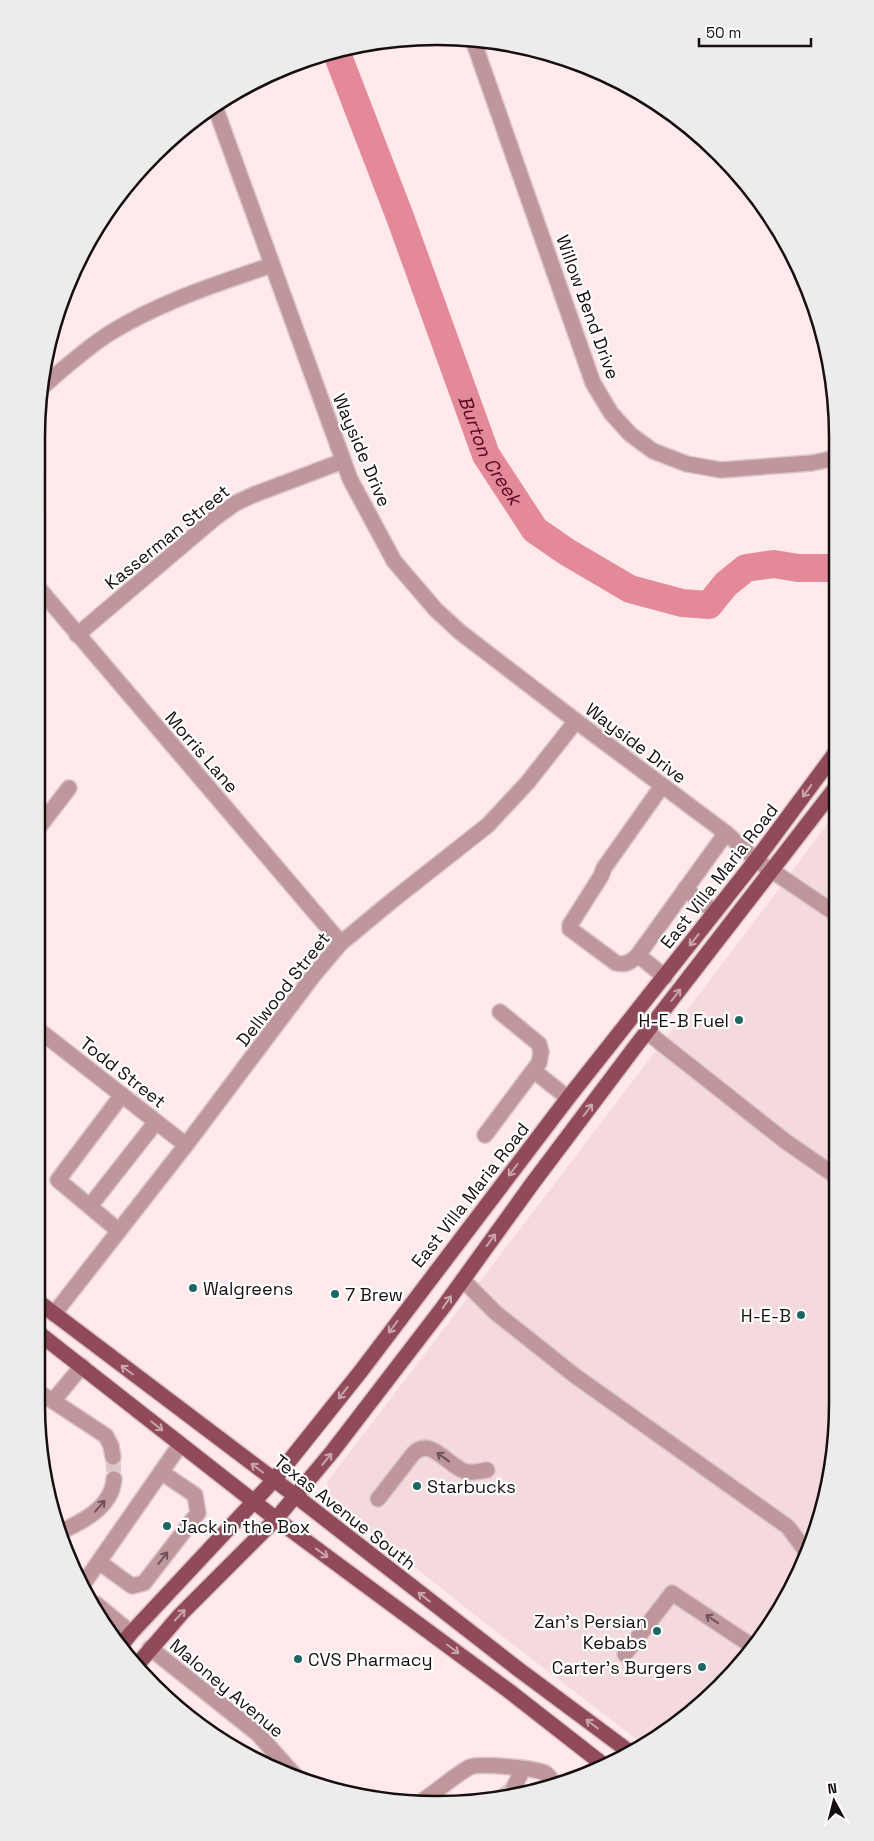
<svg xmlns="http://www.w3.org/2000/svg" width="874" height="1841" font-family="'Space Grotesk',sans-serif">
<style>
.built{fill:#f5dadd}
.lines{fill:none;stroke-linecap:round;stroke-linejoin:round}
.river{stroke:#e38999;stroke-width:28}
.minor-tunnel{stroke:#dcc8ca;stroke-width:15;stroke-dasharray:15 8;stroke-linecap:butt}
.minor-casing{stroke:#dac6c8;stroke-width:18}
.major-casing{stroke:#dac6c8;stroke-width:18}
.minor{stroke:#bf969c;stroke-width:15}
.major{stroke:#904a58;stroke-width:15}
.oneway{stroke:#c8a4ac}
.oneway2{stroke:#6b5256}
.poi-dot{fill:#1d6863;stroke:#fff;stroke-width:2}
.labels{text-anchor:middle;dominant-baseline:central;stroke-width:4.5;stroke-linejoin:round;paint-order:stroke}
.street-label{font-size:18px;fill:#170e0f;stroke:#fff}
.poi-label{font-size:18px;fill:#170e0f;stroke:#fff;text-anchor:start}
.water-label{font-size:19px;font-style:italic;fill:#570521;stroke:#fff}
.rim{fill:none;stroke:#170e0f;stroke-width:2.5}
</style>
<rect width="100%" height="100%" fill="#ffe9eb"/>
<polygon class="built" points="836,812 838,1404 830,1482 807,1558 738,1668 681,1722 644,1745 490,1627 331,1500 327,1482 764,909"/>
<g class="lines">
<path class="river" id="s1" d="M336 51 400 217 486 455 535 530 567 552 630 589 682 603 709 605 726 584 746 568 774 564 798 568H835"/>
<g class="minor-tunnel">
<polyline points="113,1457 114,1479"/>
<polyline points="499,1798 514,1787"/>
</g>
<g class="minor-casing">
<g id="minor">
<polyline points="473,40 593,383 611,413 630,434 653,451 687,464 721,470 812,463 835,458"/>
<polyline points="214,104 350,479 394,561 436,610 460,632 576,721 726,833 756,860 836,914"/>
<path d="M41 388C63 369 85 349 110 333 160 302 216 284 272 265"/>
<polyline points="36,585 341,943"/>
<polyline points="77,635 215,518 236,503 253,495 343,461"/>
<polyline points="36,831 69,788"/>
<polyline points="685,889 715,912"/>
<path d="M638 955C630 963 626 965 616 963L570 929V925L601 876 604 868 662 786"/>
<polyline points="665,977 638,955 726,833"/>
<polyline points="36,1028 186,1145"/>
<polyline points="647,1032 785,1141 837,1177"/>
<polyline points="534,1071 568,1098"/>
<polyline points="485,1135 539,1063 541,1052 539,1044 500,1012"/>
<polyline points="90,1206 156,1122"/>
<polyline points="119,1231 58,1180 122,1095"/>
<polyline points="463,1280 496,1313 574,1375 788,1527 808,1554"/>
<polyline points="54,1314 186,1145 313,976 341,943 393,900 488,825 528,782 576,721"/>
<polyline points="36,1391 53,1401 82,1366"/>
<polyline points="53,1401 106,1436 111,1446 113,1457"/>
<path d="M378 1499 413 1454C431 1435 449 1468 467 1472 474 1473 481 1471 487 1470"/>
<path d="M58 1533C80 1523 112 1508 114 1479"/>
<polyline points="99,1562 132,1586 144,1583 198,1513 195,1495 161,1472"/>
<polyline points="84,1583 180,1445"/>
<polyline points="96,1604 131,1633"/>
<polyline points="150,1648 258,1734 298,1779"/>
<polyline points="625,1654 672,1593 752,1646"/>
<polyline points="514,1787 523,1769"/>
<path d="M425 1799C437 1791 458 1773 470 1767 480 1763 536 1768 545 1773 548 1775 551 1779 552 1782"/>
</g>
</g>
<g class="major-casing">
<g id="major">
<polyline points="36,1300 297,1497 518,1669 631,1753"/>
<polyline points="36,1331 276,1519 509,1691 605,1766"/>
<polyline points="119,1648 131,1633 274,1480 361,1371 568,1098 756,860 836,752"/>
<polyline points="137,1665 181,1614 276,1519 332,1452 444,1306 532,1184 635,1047 836,787"/>
</g>
</g>
<use href="#minor" class="minor"/>
<use href="#major" class="major"/>
</g>
<defs><path id="oneway-shaft" d="M-6 0H5M1.5-3L5.5 0L1.5 3" fill="none" stroke-width="1.6" stroke-linecap="round" stroke-linejoin="round" transform="scale(1.25)"/></defs>
<g class="oneway">
<use href="#oneway-shaft" transform="translate(807 791) rotate(126)"/>
<use href="#oneway-shaft" transform="translate(694 940) rotate(128)"/>
<use href="#oneway-shaft" transform="translate(676 995) rotate(-52)"/>
<use href="#oneway-shaft" transform="translate(588 1110) rotate(-53)"/>
<use href="#oneway-shaft" transform="translate(513 1170) rotate(127)"/>
<use href="#oneway-shaft" transform="translate(491 1240) rotate(-54)"/>
<use href="#oneway-shaft" transform="translate(447 1302) rotate(-55)"/>
<use href="#oneway-shaft" transform="translate(393 1327) rotate(127)"/>
<use href="#oneway-shaft" transform="translate(127 1370) rotate(-143)"/>
<use href="#oneway-shaft" transform="translate(343 1393) rotate(128)"/>
<use href="#oneway-shaft" transform="translate(157 1426) rotate(39)"/>
<use href="#oneway-shaft" transform="translate(327 1459) rotate(-51)"/>
<use href="#oneway-shaft" transform="translate(257 1468) rotate(-143)"/>
<use href="#oneway-shaft" transform="translate(322 1553) rotate(36)"/>
<use href="#oneway-shaft" transform="translate(424 1597) rotate(-142)"/>
<use href="#oneway-shaft" transform="translate(180 1615) rotate(-47)"/>
<use href="#oneway-shaft" transform="translate(453 1649) rotate(37)"/>
<use href="#oneway-shaft" transform="translate(592 1724) rotate(-143)"/>
</g>
<g class="oneway2">
<use href="#oneway-shaft" transform="translate(443 1457) rotate(-144)"/>
<use href="#oneway-shaft" transform="translate(100 1506) rotate(-49)"/>
<use href="#oneway-shaft" transform="translate(163 1558) rotate(-52)"/>
<use href="#oneway-shaft" transform="translate(712 1619) rotate(-146)"/>
</g>
<g class="poi-dot">
<circle cx="739" cy="1020" r="5"/>
<circle cx="193" cy="1288" r="5"/>
<circle cx="335" cy="1294" r="5"/>
<circle cx="801" cy="1315" r="5"/>
<circle cx="417" cy="1486" r="5"/>
<circle cx="167" cy="1526" r="5"/>
<circle cx="657" cy="1631" r="5"/>
<circle cx="298" cy="1659" r="5"/>
<circle cx="702" cy="1667" r="5"/>
</g>
<g class="labels">
<g class="street-label">
<text transform="translate(588 307) rotate(70)">Willow Bend Drive</text>
<text transform="translate(362 450) rotate(67)">Wayside Drive</text>
<text transform="translate(167 537) rotate(-39)">Kasserman Street</text>
<text transform="translate(636 743) rotate(37)">Wayside Drive</text>
<text transform="translate(202 752) rotate(49)">Morris Lane</text>
<text transform="translate(719 876) rotate(-52)">East Villa Maria Road</text>
<text transform="translate(283 989) rotate(-52)">Dellwood Street</text>
<text transform="translate(123 1072) rotate(38)">Todd Street</text>
<text transform="translate(470 1195) rotate(-52)">East Villa Maria Road</text>
<text transform="translate(345 1512) rotate(38)">Texas Avenue South</text>
<text transform="translate(227 1688) rotate(40)">Maloney Avenue</text>
</g>
<g class="poi-label">
<text x="729" y="1020" text-anchor="end">H-E-B Fuel</text>
<text x="203" y="1288">Walgreens</text>
<text x="345" y="1294">7 Brew</text>
<text x="791" y="1315" text-anchor="end">H-E-B</text>
<text x="427" y="1486">Starbucks</text>
<text x="177" y="1526">Jack in the Box</text>
<text x="647" y="1621" text-anchor="end">Zan's Persian<tspan x="647" dy="21">Kebabs</tspan></text>
<text x="308" y="1659">CVS Pharmacy</text>
<text x="692" y="1667" text-anchor="end">Carter's Burgers</text>
</g>
<g class="water-label">
<text stroke="none"><textPath href="#s1" startOffset="428">Burton Creek</textPath></text>
</g>
</g>
<path d="M0 0H874V1841H0ZM437 45H437A392 392 0 0 1 829 437V1404A392 392 0 0 1 437 1796H437A392 392 0 0 1 45 1404V437A392 392 0 0 1 437 45Z" fill="#ececec" fill-rule="evenodd"/>
<path class="rim" d="M437 45H437A392 392 0 0 1 829 437V1404A392 392 0 0 1 437 1796H437A392 392 0 0 1 45 1404V437A392 392 0 0 1 437 45Z"/>
<g transform="translate(834 1801) rotate(353)" stroke="#ffffff" stroke-width="4" paint-order="stroke">
<path d="M0-4L9 19L0 12L-9 19Z" fill="#170e0f"/>
<text y="-8" font-size="14" font-weight="bold" text-anchor="middle" fill="#170e0f">N</text>
</g>
<path d="M699 38v8h112v-8" fill="none" stroke="#170e0f" stroke-width="2.5"/>
<text x="706" y="38" font-size="15" fill="#170e0f" stroke="#ffffff" stroke-width="4" paint-order="stroke">50 m</text>
</svg>
